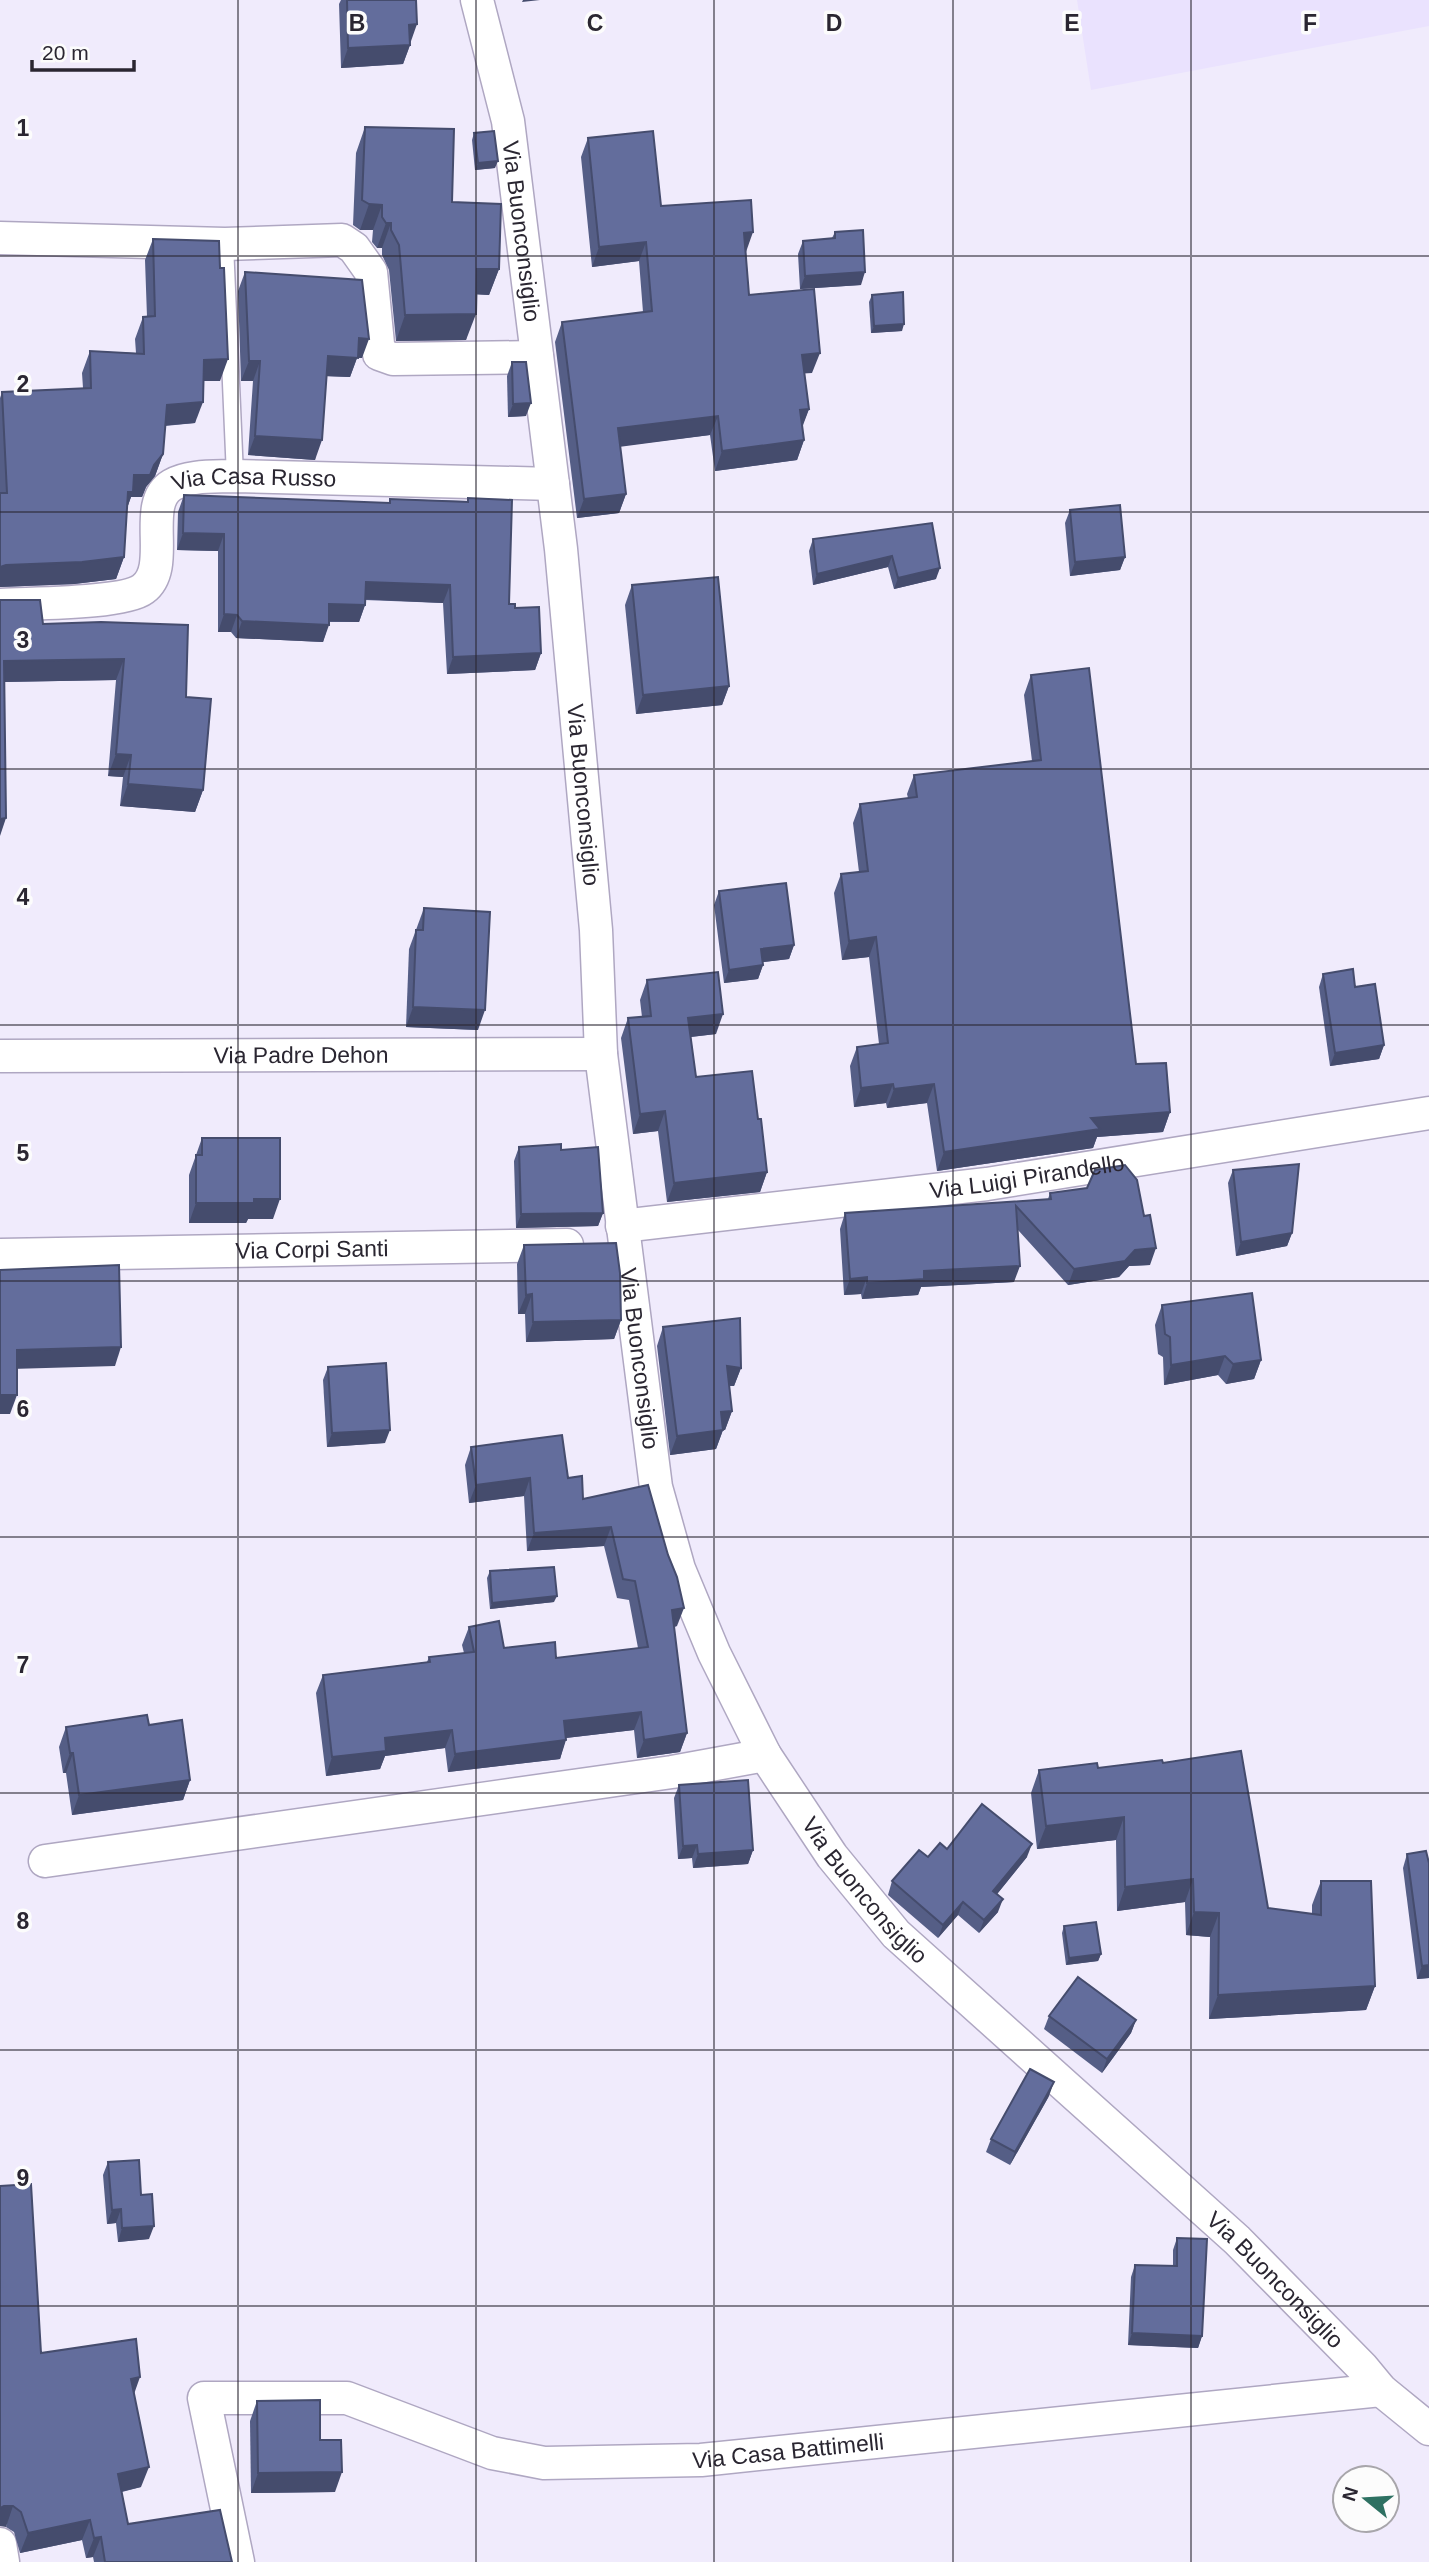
<svg xmlns="http://www.w3.org/2000/svg" width="1429" height="2562" font-family="Helvetica,sans-serif">
<style>
.built{fill:#eae2fe}
.lines{fill:none;stroke-linecap:round;stroke-linejoin:round}
.lane-casing{stroke:#afa7c2;stroke-width:19}
.street-casing{stroke:#afa7c2;stroke-width:35}
.lane{stroke:#fff;stroke-width:16}
.street{stroke:#fff;stroke-width:32}
.wall{fill:#555e86}
.shaded-wall{fill:#454c6d}
.building{fill:#636d9c;stroke:#454c6d;stroke-width:2}
.grid{fill:none;stroke:#2a2631;stroke-width:2;stroke-opacity:0.55}
.labels{text-anchor:middle;dominant-baseline:central;stroke-width:7;stroke-linejoin:round;paint-order:stroke}
.street-label{font-size:23px;fill:#2a2631;stroke:#fcfcfc}
.grid-label{font-size:23px;text-anchor:middle;font-weight:bold;fill:#2a2631;stroke:#fcfcfc;stroke-width:7;stroke-linejoin:round;paint-order:stroke}
</style>
<rect width="100%" height="100%" fill="#f0ebfc"/>
<polygon class="built" points="1077,0 1429,0 1429,26 1091,90"/>
<g class="lines">
<g class="lane-casing">
<polyline id="lane" points="225,244 235,476"/>
</g>
<g class="street-casing">
<g id="street">
<path id="s1" d="M477 0 508 121 561 549 596 930 601 1054 656 1487 679 1569 714 1653 765 1755 832 1856 896 1934 1237 2240 1362 2367 1381 2390 1429 2429"/>
<polyline points="0,238 225,244 342,240 354,248 371,272 379,354 393,359 537,357"/>
<path id="s2" d="M0 605C29 603 123 604 143 589 173 567 140 504 172 485 189 475 215 477 235 476L553 484"/>
<path id="s3" d="M0 1056 601 1054"/>
<path id="s4" d="M622 1226 987 1184 1429 1113"/>
<path id="s5" d="M0 1255 567 1245"/>
<polyline points="45,1861 672,1772 765,1755"/>
<polyline points="0,2544 3,2562"/>
<path id="s6" d="M238 2562 204 2398H347L492 2453 544 2463 701 2460 1381 2390"/>
</g>
</g>
<use href="#lane" class="lane"/>
<use href="#street" class="street"/>
</g>
<g class="wall">
<polygon points="341,0 416,0 410,45 403,64 341,68 339,4"/>
<polygon points="365,127 452,202 499,269 489,295 476,294 466,340 396,341 389,270 382,255 382,248 377,248 372,242 373,230 360,230 353,225 356,153"/>
<polygon points="474,133 495,168 475,170 472,140"/>
<polygon points="588,138 661,206 746,252 749,295 812,373 804,373 809,409 802,426 804,440 797,460 715,471 710,435 620,446 626,494 619,513 577,518 555,342 562,322 643,312 639,261 592,267 581,157"/>
<polygon points="835,232 861,285 800,289 798,254 803,241 832,238"/>
<polygon points="153,239 220,381 203,381 195,423 165,426 163,454 155,476 146,487 142,497 131,497 127,508 124,557 116,579 74,584 0,587 0,398 2,392 83,388 82,373 90,351 136,353 135,339 143,317 147,317 145,260"/>
<polygon points="245,272 362,358 357,358 350,377 327,376 315,460 248,455 253,381 241,381 238,291"/>
<polygon points="872,295 902,331 871,333 869,302"/>
<polygon points="512,362 526,416 508,417 507,376"/>
<polygon points="184,495 389,503 390,499 467,501 468,498 509,604 515,608 541,653 535,670 447,674 443,603 365,600 365,605 359,622 329,622 323,642 236,638 231,632 218,632 218,551 177,550 178,512"/>
<polygon points="1070,510 1125,557 1120,570 1070,576 1065,523"/>
<polygon points="932,523 936,579 894,589 888,567 813,585 809,551 813,539"/>
<polygon points="632,585 729,686 722,705 636,714 625,605"/>
<polygon points="0,600 43,624 101,622 186,697 203,790 195,812 120,806 123,777 108,776 116,680 4,682"/>
<polygon points="1031,675 1136,1064 1170,1112 1163,1132 1097,1137 1093,1148 937,1171 927,1103 887,1108 886,1103 854,1107 850,1066 857,1047 879,1044 869,957 842,960 834,893 841,874 859,872 853,823 860,804 908,798 907,794 914,775 1032,761 1024,695"/>
<polygon points="719,891 794,945 789,959 763,962 763,965 758,979 724,983 714,905"/>
<polygon points="424,908 478,1030 406,1027 409,949"/>
<polygon points="1323,974 1355,987 1384,1045 1379,1059 1330,1066 1319,987"/>
<polygon points="647,980 716,1034 691,1037 696,1077 758,1119 767,1172 760,1192 667,1202 658,1131 633,1134 621,1038 628,1018 642,1017 640,1000"/>
<polygon points="202,1138 273,1219 248,1219 246,1223 189,1223 189,1175"/>
<polygon points="519,1147 561,1150 603,1213 598,1226 516,1228 514,1161"/>
<polygon points="1233,1170 1292,1233 1287,1246 1236,1256 1228,1183"/>
<polygon points="1050,1193 1150,1265 1129,1266 1119,1277 1068,1285 1018,1230 1014,1282 921,1287 918,1295 862,1299 861,1294 844,1295 840,1229 845,1213 1048,1199"/>
<polygon points="524,1245 621,1320 614,1339 526,1342 525,1314 518,1314 517,1264"/>
<polygon points="1162,1305 1261,1360 1254,1379 1226,1384 1218,1375 1164,1385 1163,1357 1158,1354 1155,1325"/>
<polygon points="663,1327 741,1368 734,1386 729,1386 732,1411 725,1430 723,1430 716,1449 670,1455 657,1346"/>
<polygon points="328,1367 385,1443 327,1447 323,1380"/>
<polygon points="471,1447 568,1478 583,1499 648,1485 677,1626 674,1627 687,1733 680,1752 637,1758 634,1730 566,1738 560,1759 448,1772 445,1748 385,1756 380,1769 326,1776 316,1693 323,1675 427,1662 429,1657 464,1653 462,1645 469,1627 504,1648 556,1658 638,1648 629,1600 617,1598 604,1546 527,1551 524,1496 469,1503 465,1465"/>
<polygon points="490,1571 554,1602 490,1609 487,1578"/>
<polygon points="149,1725 190,1780 183,1800 72,1815 66,1773 63,1773 59,1747 66,1727"/>
<polygon points="1163,1763 1268,1908 1312,1914 1312,1905 1321,1881 1375,1986 1366,2010 1209,2019 1210,1937 1186,1935 1185,1902 1117,1911 1116,1840 1037,1849 1031,1793 1039,1770 1098,1768"/>
<polygon points="679,1785 753,1850 748,1864 693,1868 692,1858 678,1859 674,1798"/>
<polygon points="947,1849 1027,1857 997,1894 998,1912 979,1933 958,1915 938,1938 888,1895 892,1881 928,1857"/>
<polygon points="1407,1854 1429,1978 1417,1979 1403,1868"/>
<polygon points="1064,1926 1101,1954 1098,1961 1066,1965 1062,1933"/>
<polygon points="1049,2016 1136,2020 1131,2033 1102,2073 1044,2029"/>
<polygon points="1049,2096 1010,2165 986,2152 991,2139"/>
<polygon points="108,2162 149,2239 118,2242 116,2223 107,2224 103,2175"/>
<polygon points="1177,2238 1202,2336 1198,2348 1128,2345 1131,2277 1135,2265 1173,2266 1173,2250"/>
<polygon points="41,2353 134,2393 141,2487 122,2492 128,2524 232,2562 94,2562 93,2557 86,2558 82,2540 20,2553 14,2532 6,2527"/>
<polygon points="257,2401 320,2440 335,2492 251,2493 250,2421"/>
</g>
<g class="shaded-wall">
<polygon points="523,0 540,0 522,2"/>
<polygon points="417,24 410,44 409,25"/>
<polygon points="410,45 403,64 341,68 348,48"/>
<polygon points="498,161 495,168 475,170 478,163"/>
<polygon points="369,204 382,205 373,230 360,230"/>
<polygon points="386,223 391,223 382,248 377,248"/>
<polygon points="753,232 746,252 737,253 744,233"/>
<polygon points="646,242 639,261 592,267 599,247"/>
<polygon points="477,269 499,269 489,295 468,294"/>
<polygon points="865,272 861,285 800,289 805,276"/>
<polygon points="476,314 466,340 396,341 405,315"/>
<polygon points="904,324 902,331 871,333 874,326"/>
<polygon points="359,338 369,339 362,358 357,358 350,377 321,376 328,356"/>
<polygon points="820,353 812,373 795,374 802,355"/>
<polygon points="228,359 220,381 196,381 204,360"/>
<polygon points="249,361 260,361 253,381 241,381"/>
<polygon points="203,402 195,423 159,426 167,405"/>
<polygon points="531,403 526,416 508,417 513,404"/>
<polygon points="809,409 802,428 800,410"/>
<polygon points="718,416 710,435 611,448 618,428"/>
<polygon points="255,436 322,440 315,460 248,455"/>
<polygon points="804,440 797,460 715,471 722,451"/>
<polygon points="163,454 155,476 146,487 142,497 131,497 125,514 120,513 134,475 154,465"/>
<polygon points="626,494 619,513 577,518 584,499"/>
<polygon points="183,533 224,534 218,551 177,550"/>
<polygon points="892,556 888,567 813,585 817,574"/>
<polygon points="124,557 116,579 74,584 0,587 0,567 6,565"/>
<polygon points="1125,557 1120,570 1070,576 1075,562"/>
<polygon points="940,568 936,579 894,589 898,578"/>
<polygon points="366,582 450,585 443,603 359,599"/>
<polygon points="329,604 365,605 359,622 323,621"/>
<polygon points="224,614 237,615 231,632 218,632"/>
<polygon points="242,621 329,625 323,642 236,638"/>
<polygon points="541,653 535,670 447,674 453,657"/>
<polygon points="124,659 116,680 0,682 4,661"/>
<polygon points="729,686 722,705 636,714 643,695"/>
<polygon points="116,754 131,755 123,777 108,776"/>
<polygon points="128,784 203,790 195,812 120,806"/>
<polygon points="6,818 0,836 0,819"/>
<polygon points="876,937 869,957 842,960 849,941"/>
<polygon points="794,945 789,959 756,963 761,949"/>
<polygon points="763,965 758,979 724,983 729,970"/>
<polygon points="413,1007 485,1010 478,1030 406,1027"/>
<polygon points="723,1014 716,1034 681,1038 688,1018"/>
<polygon points="1384,1045 1379,1059 1330,1066 1335,1053"/>
<polygon points="893,1084 886,1103 854,1107 861,1088"/>
<polygon points="934,1084 927,1103 887,1108 894,1089"/>
<polygon points="665,1111 658,1131 633,1134 640,1114"/>
<polygon points="1170,1112 1163,1132 1097,1137 1093,1148 937,1171 944,1152 1091,1118"/>
<polygon points="767,1172 760,1192 667,1202 674,1183"/>
<polygon points="254,1199 280,1199 273,1219 248,1219 246,1223 189,1223 196,1203"/>
<polygon points="603,1213 598,1226 516,1228 521,1214"/>
<polygon points="1292,1233 1287,1246 1236,1256 1241,1242"/>
<polygon points="1156,1248 1150,1265 1129,1266 1119,1277 1068,1285 1074,1269 1135,1250"/>
<polygon points="1020,1266 1014,1282 921,1287 918,1295 862,1299 867,1283 924,1271"/>
<polygon points="867,1277 861,1294 844,1295 850,1279"/>
<polygon points="532,1294 525,1314 518,1314 526,1295"/>
<polygon points="621,1320 614,1339 526,1342 533,1322"/>
<polygon points="121,1347 115,1366 11,1369 17,1350"/>
<polygon points="1225,1356 1218,1375 1164,1385 1171,1365"/>
<polygon points="1261,1360 1254,1379 1226,1384 1233,1364"/>
<polygon points="727,1366 741,1368 734,1386 720,1385"/>
<polygon points="0,1395 17,1395 10,1414 0,1414"/>
<polygon points="732,1411 725,1430 723,1430 716,1449 670,1455 677,1436 721,1412"/>
<polygon points="390,1430 385,1443 327,1447 332,1433"/>
<polygon points="530,1478 524,1496 469,1503 476,1485"/>
<polygon points="611,1527 604,1546 527,1551 534,1533"/>
<polygon points="557,1596 554,1602 490,1609 492,1603"/>
<polygon points="684,1608 677,1626 665,1629 672,1610"/>
<polygon points="641,1712 634,1730 557,1739 564,1721"/>
<polygon points="452,1730 445,1748 385,1756 380,1769 326,1776 332,1757 385,1738"/>
<polygon points="687,1733 680,1752 637,1758 644,1740"/>
<polygon points="566,1740 560,1759 448,1772 455,1754"/>
<polygon points="70,1753 73,1753 66,1773 63,1773"/>
<polygon points="190,1780 183,1800 72,1815 79,1795"/>
<polygon points="1124,1817 1116,1840 1037,1849 1046,1826"/>
<polygon points="1032,1844 1027,1857 989,1904 993,1891"/>
<polygon points="697,1845 692,1858 678,1859 683,1846"/>
<polygon points="753,1850 748,1864 693,1868 698,1854"/>
<polygon points="1193,1879 1185,1902 1117,1911 1125,1887"/>
<polygon points="1003,1899 998,1912 979,1933 984,1920"/>
<polygon points="963,1902 958,1915 938,1938 943,1925"/>
<polygon points="1194,1912 1219,1913 1210,1937 1186,1935"/>
<polygon points="1101,1954 1098,1961 1066,1965 1069,1958"/>
<polygon points="1429,1965 1429,1978 1417,1979 1422,1966"/>
<polygon points="1375,1986 1366,2010 1209,2019 1218,1995"/>
<polygon points="1136,2020 1131,2033 1102,2073 1107,2059"/>
<polygon points="1054,2082 1049,2096 1010,2165 1015,2152"/>
<polygon points="121,2209 116,2223 107,2224 112,2210"/>
<polygon points="154,2226 149,2239 118,2242 122,2228"/>
<polygon points="1132,2333 1202,2336 1198,2348 1128,2345"/>
<polygon points="140,2377 133,2397 131,2379"/>
<polygon points="149,2467 141,2487 111,2494 118,2474"/>
<polygon points="342,2472 335,2492 251,2493 258,2473"/>
<polygon points="4,2506 13,2506 6,2527 0,2526 0,2508"/>
<polygon points="90,2520 82,2540 20,2553 28,2533"/>
<polygon points="101,2537 93,2557 86,2558 94,2538"/>
</g>
<g class="building">
<polygon points="347,0 416,0 417,24 409,25 410,45 348,48"/>
<polygon points="365,127 454,129 452,202 501,204 499,269 477,269 476,314 405,315 399,245 391,230 391,223 386,223 382,217 382,205 369,204 362,200"/>
<polygon points="494,131 498,161 478,163 474,133"/>
<polygon points="653,131 661,206 751,200 753,232 744,233 749,295 814,289 820,353 802,355 809,409 800,410 804,440 722,451 718,416 618,428 626,494 584,499 562,322 652,311 646,242 599,247 588,138"/>
<polygon points="863,230 865,272 805,276 803,241 835,238 835,232"/>
<polygon points="153,239 219,241 220,268 224,268 228,359 204,360 203,402 167,405 163,454 154,465 150,475 134,475 133,492 128,492 124,557 82,562 6,565 0,567 0,493 7,493 2,392 91,388 90,351 144,354 143,317 155,316"/>
<polygon points="245,272 362,280 369,339 359,338 358,358 328,356 322,440 255,436 260,361 249,361"/>
<polygon points="903,292 904,324 874,326 872,295"/>
<polygon points="512,362 526,362 531,403 513,404"/>
<polygon points="184,495 390,503 390,499 468,502 468,498 512,500 509,604 515,604 515,608 539,607 541,653 453,657 450,585 366,582 365,605 329,604 329,625 242,621 237,615 224,614 224,534 183,533"/>
<polygon points="1120,505 1125,557 1075,562 1070,510"/>
<polygon points="932,523 940,568 898,578 892,556 817,574 813,539"/>
<polygon points="718,577 729,686 643,695 632,585"/>
<polygon points="0,600 40,600 43,624 101,622 188,625 186,697 211,699 203,790 128,784 131,755 116,754 124,659 4,661 6,818 0,819"/>
<polygon points="1089,668 1136,1064 1166,1063 1170,1112 1091,1118 1100,1129 944,1152 934,1084 894,1089 893,1084 861,1088 857,1047 888,1043 876,937 849,941 841,874 868,871 860,804 917,797 914,775 1041,760 1031,675"/>
<polygon points="786,883 794,945 761,949 763,965 729,970 719,891"/>
<polygon points="424,908 490,912 485,1010 413,1007 416,930 423,930"/>
<polygon points="1353,969 1355,987 1375,984 1384,1045 1335,1053 1323,974"/>
<polygon points="718,972 723,1014 688,1018 696,1077 752,1071 758,1119 761,1119 767,1172 674,1183 665,1111 640,1114 628,1018 651,1016 647,980"/>
<polygon points="202,1138 280,1138 280,1199 254,1199 254,1203 196,1203 196,1155 202,1155"/>
<polygon points="561,1144 561,1150 598,1147 603,1213 521,1214 519,1147"/>
<polygon points="1299,1164 1292,1233 1241,1242 1233,1170"/>
<polygon points="1125,1165 1137,1180 1144,1216 1150,1215 1156,1248 1135,1250 1125,1261 1074,1269 1016,1206 1020,1266 924,1271 924,1279 867,1283 867,1277 850,1279 845,1213 1051,1199 1050,1193 1087,1188 1095,1170"/>
<polygon points="616,1243 620,1273 621,1320 533,1322 532,1294 526,1295 524,1245"/>
<polygon points="119,1265 121,1347 17,1350 17,1395 0,1395 0,1270"/>
<polygon points="1252,1293 1261,1360 1233,1364 1225,1356 1171,1365 1170,1337 1165,1334 1162,1305"/>
<polygon points="740,1318 741,1368 727,1366 732,1411 721,1412 723,1430 677,1436 663,1327"/>
<polygon points="386,1363 390,1430 332,1433 328,1367"/>
<polygon points="562,1435 568,1478 582,1476 583,1499 648,1485 668,1555 677,1577 684,1608 672,1610 687,1733 644,1740 641,1712 564,1721 566,1740 455,1754 452,1730 385,1738 386,1751 332,1757 323,1675 430,1662 429,1657 474,1652 469,1627 499,1621 504,1648 555,1642 556,1658 648,1647 635,1581 623,1579 611,1527 534,1533 530,1478 476,1485 471,1447"/>
<polygon points="554,1567 557,1596 492,1603 490,1571"/>
<polygon points="147,1715 149,1725 182,1720 190,1780 79,1795 73,1753 70,1753 66,1727"/>
<polygon points="1241,1751 1268,1908 1321,1915 1321,1881 1371,1881 1375,1986 1218,1995 1219,1913 1194,1912 1193,1879 1125,1887 1124,1817 1046,1826 1039,1770 1097,1763 1098,1768 1162,1760 1163,1763"/>
<polygon points="748,1780 753,1850 698,1854 697,1845 683,1846 679,1785"/>
<polygon points="982,1804 1032,1844 993,1891 1003,1899 984,1920 963,1902 943,1925 892,1881 919,1850 928,1857 940,1843 947,1849"/>
<polygon points="1426,1851 1429,1863 1429,1965 1422,1966 1407,1854"/>
<polygon points="1096,1922 1101,1954 1069,1958 1064,1926"/>
<polygon points="1078,1977 1136,2020 1107,2059 1049,2016"/>
<polygon points="1030,2069 1054,2082 1015,2152 991,2139"/>
<polygon points="139,2160 141,2195 152,2194 154,2226 122,2228 121,2209 112,2210 108,2162"/>
<polygon points="31,2184 41,2353 136,2339 140,2377 131,2379 149,2467 118,2474 128,2524 220,2510 232,2562 105,2562 101,2537 94,2538 90,2520 28,2533 21,2512 13,2506 4,2506 0,2508 0,2186"/>
<polygon points="1177,2238 1207,2239 1202,2336 1132,2333 1135,2265 1177,2266"/>
<polygon points="320,2400 320,2440 341,2440 342,2472 258,2473 257,2401"/>
</g>
<path class="grid" d="M238 0V2562M476 0V2562M714 0V2562M953 0V2562M1191 0V2562M0 256H1429M0 512H1429M0 769H1429M0 1025H1429M0 1281H1429M0 1537H1429M0 1793H1429M0 2050H1429M0 2306H1429"/>
<g class="labels">
<g class="street-label">
<text stroke="none"><textPath href="#s1" startOffset="236">Via Buonconsiglio</textPath></text>
<text stroke="none"><textPath href="#s2" startOffset="341">Via Casa Russo</textPath></text>
<text stroke="none"><textPath href="#s1" startOffset="803">Via Buonconsiglio</textPath></text>
<text stroke="none"><textPath href="#s3" startOffset="301">Via Padre Dehon</textPath></text>
<text stroke="none"><textPath href="#s4" startOffset="408">Via Luigi Pirandello</textPath></text>
<text stroke="none"><textPath href="#s5" startOffset="312">Via Corpi Santi</textPath></text>
<text stroke="none"><textPath href="#s1" startOffset="1370">Via Buonconsiglio</textPath></text>
<text stroke="none"><textPath href="#s1" startOffset="1958">Via Buonconsiglio</textPath></text>
<text stroke="none"><textPath href="#s1" startOffset="2525">Via Buonconsiglio</textPath></text>
<text stroke="none"><textPath href="#s6" startOffset="763">Via Casa Battimelli</textPath></text>
</g>
</g>
<g class="grid-label">
<text x="357" y="31">B</text>
<text x="595" y="31">C</text>
<text x="834" y="31">D</text>
<text x="1072" y="31">E</text>
<text x="1310" y="31">F</text>
<text x="23" y="136">1</text>
<text x="23" y="392">2</text>
<text x="23" y="648">3</text>
<text x="23" y="905">4</text>
<text x="23" y="1161">5</text>
<text x="23" y="1417">6</text>
<text x="23" y="1673">7</text>
<text x="23" y="1929">8</text>
<text x="23" y="2186">9</text>
</g>
<g transform="translate(1366 2499) rotate(288)"><circle r="33" fill="#fcfcfc" stroke="#a8a6ab" stroke-width="2"/>
<path d="M0-5L12 26L0 18L-12 26Z" fill="#2e7162"/>
<text y="-10" font-size="19" font-weight="bold" text-anchor="middle" fill="#2a2631">N</text>
</g>
<path d="M32 60v10h102v-10" fill="none" stroke="#2a2631" stroke-width="3.5"/>
<text x="42" y="60" font-size="21" fill="#2a2631" stroke="#fcfcfc" stroke-width="5" paint-order="stroke">20 m</text>
</svg>
